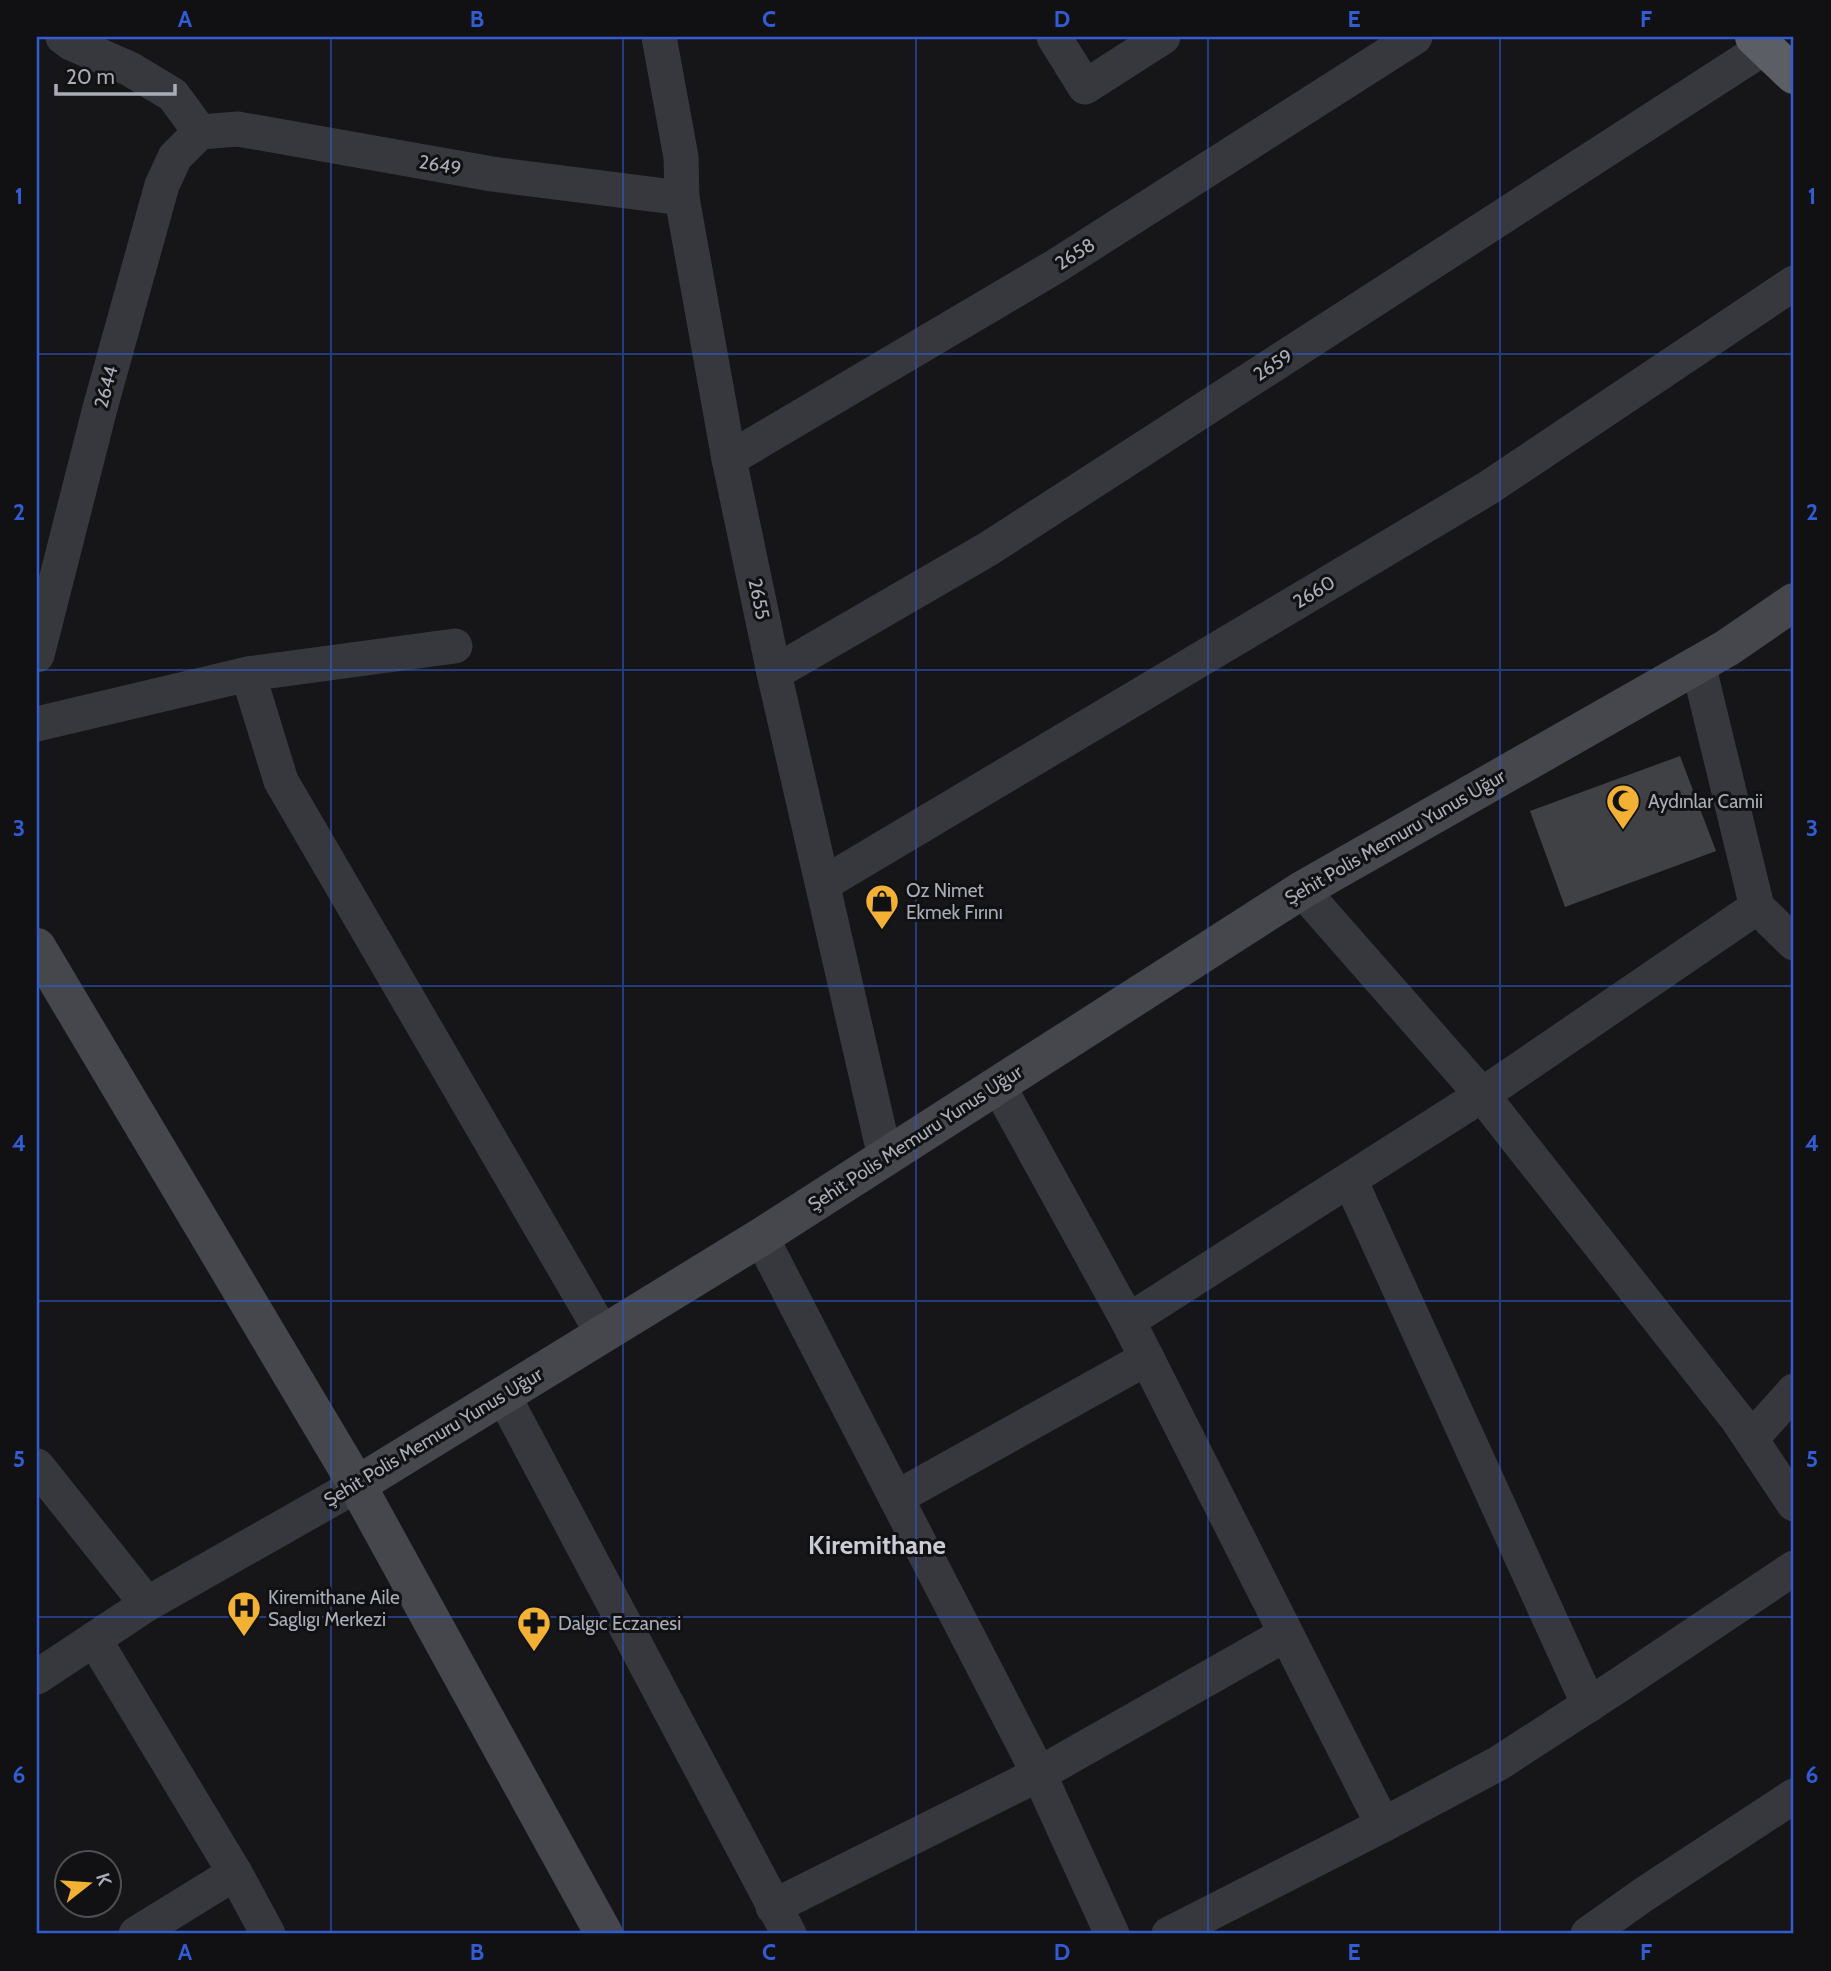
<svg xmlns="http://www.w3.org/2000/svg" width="1831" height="1971" font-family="Cabin,sans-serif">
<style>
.building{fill:#404145}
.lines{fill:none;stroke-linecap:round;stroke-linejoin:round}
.minor{stroke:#37383d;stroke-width:35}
.secondary{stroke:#45474d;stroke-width:38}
.trunk{stroke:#5b5e65;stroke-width:38}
.grid{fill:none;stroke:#325cd3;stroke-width:2;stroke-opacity:0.55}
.labels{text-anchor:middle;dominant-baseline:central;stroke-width:6;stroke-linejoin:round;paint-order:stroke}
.street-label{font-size:19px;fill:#a8adb8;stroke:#111113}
.poi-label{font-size:19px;fill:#a8adb8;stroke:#111113;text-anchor:start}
.district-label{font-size:26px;font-weight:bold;fill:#c9ccd4;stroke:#111113}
.neatline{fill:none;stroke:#325cd3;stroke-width:2.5}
.grid-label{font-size:23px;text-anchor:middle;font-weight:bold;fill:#325cd3}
</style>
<rect width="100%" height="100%" fill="#161618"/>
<polygon class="building" points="1680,756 1716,851 1565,907 1530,811"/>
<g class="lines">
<g class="minor">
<polyline points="63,37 71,43 130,69 173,95 200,132"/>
<polyline points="659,37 681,157 682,198 729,459 774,673 885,1157"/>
<polyline points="1054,37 1085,87 1163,37"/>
<polyline points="200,132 238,129 492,174 682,198"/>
<polyline points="729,459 1056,266 1415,37"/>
<polyline points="37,655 100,408 162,185 175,157 200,132"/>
<polyline points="774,673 988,549 1765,47"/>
<polyline points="248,674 281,781 603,1334"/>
<polyline points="37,724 248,674 455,646"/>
<polyline points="823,884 1488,488 1794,283"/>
<polyline points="1302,890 1482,1095 1738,1420 1794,1504"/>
<polyline points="1757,907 1794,943"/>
<polyline points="998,1085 1128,1321 1383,1825"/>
<polyline points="1350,1180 1589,1705"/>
<polyline points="761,1237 1039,1774 1112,1934"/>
<polyline points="1128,1321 1482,1095 1757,907 1698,664"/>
<polyline points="503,1395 789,1934"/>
<polyline points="1751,1439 1794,1391"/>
<polyline points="37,1466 147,1604"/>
<polyline points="896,1498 1147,1358"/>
<polyline points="94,1639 235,1873 268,1934"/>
<polyline points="37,1677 147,1604 357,1485"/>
<polyline points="773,1907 1039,1774 1286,1634"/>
<polyline points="136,1934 235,1873"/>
<polyline points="1169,1934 1383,1825 1499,1763 1619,1685 1794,1568"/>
<polyline points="1588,1934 1643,1895 1794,1796"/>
</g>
<g class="secondary">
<polyline points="37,947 357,1485 604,1934"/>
<polyline points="357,1485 761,1237 1302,890 1727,648 1794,602"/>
</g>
<polyline class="trunk" points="1754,37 1794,75"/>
</g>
<path class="grid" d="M331 37V1934M623 37V1934M916 37V1934M1208 37V1934M1500 37V1934M37 354H1794M37 670H1794M37 986H1794M37 1301H1794M37 1617H1794"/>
<defs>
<g id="mosque-pin" transform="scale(1.75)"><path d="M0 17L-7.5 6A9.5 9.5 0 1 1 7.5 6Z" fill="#f2b134" stroke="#111113"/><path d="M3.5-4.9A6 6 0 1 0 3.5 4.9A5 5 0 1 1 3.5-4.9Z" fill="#111"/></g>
<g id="shop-pin" transform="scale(1.75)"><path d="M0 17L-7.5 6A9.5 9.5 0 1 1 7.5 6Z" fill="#f2b134" stroke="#111113"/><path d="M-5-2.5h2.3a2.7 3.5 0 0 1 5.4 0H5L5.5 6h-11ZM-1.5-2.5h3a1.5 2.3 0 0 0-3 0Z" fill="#111"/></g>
<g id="hospital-pin" transform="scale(1.75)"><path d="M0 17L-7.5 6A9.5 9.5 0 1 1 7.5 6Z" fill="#f2b134" stroke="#111113"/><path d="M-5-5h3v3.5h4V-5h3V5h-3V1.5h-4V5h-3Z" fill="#111"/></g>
<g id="pharmacy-pin" transform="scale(1.75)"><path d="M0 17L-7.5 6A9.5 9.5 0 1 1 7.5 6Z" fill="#f2b134" stroke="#111113"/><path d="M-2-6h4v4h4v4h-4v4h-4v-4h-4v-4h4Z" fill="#111"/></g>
</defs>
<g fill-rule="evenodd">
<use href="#mosque-pin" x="1623" y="801"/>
<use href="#shop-pin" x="882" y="901"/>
<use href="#hospital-pin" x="244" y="1608"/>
<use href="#pharmacy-pin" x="534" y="1623"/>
</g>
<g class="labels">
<g class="street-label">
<text transform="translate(440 165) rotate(10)">2649</text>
<text transform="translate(1075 254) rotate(-32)">2658</text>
<text transform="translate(1273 365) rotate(-33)">2659</text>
<text transform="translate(106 387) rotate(-75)">2644</text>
<text transform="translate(1314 592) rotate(-31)">2660</text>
<text transform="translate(759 599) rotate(78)">2655</text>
<text transform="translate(1395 837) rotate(-30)">Şehit Polis Memuru Yunus Uğur</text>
<text transform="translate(915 1138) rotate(-33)">Şehit Polis Memuru Yunus Uğur</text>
<text transform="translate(433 1437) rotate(-31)">Şehit Polis Memuru Yunus Uğur</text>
</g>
<g class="poi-label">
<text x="1648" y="801">Aydınlar Camii</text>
<text x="906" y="890">Oz Nimet<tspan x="906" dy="22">Ekmek Fırını</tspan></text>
<text x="268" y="1597">Kiremithane Aile<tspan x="268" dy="22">Saglıgı Merkezi</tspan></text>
<text x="558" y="1623">Dalgıc Eczanesi</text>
</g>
<g class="district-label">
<text x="877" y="1545">Kiremithane</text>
</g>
</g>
<rect width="1831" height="1971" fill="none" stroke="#111113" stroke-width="77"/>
<g transform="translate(88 1884) rotate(73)"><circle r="33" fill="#111113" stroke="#4d4f55" stroke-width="2"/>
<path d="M0-5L12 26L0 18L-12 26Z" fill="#f2b134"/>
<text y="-10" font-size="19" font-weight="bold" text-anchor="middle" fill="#a8adb8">K</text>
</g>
<path d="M56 84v10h119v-10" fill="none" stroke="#a8adb8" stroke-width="3.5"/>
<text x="66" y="84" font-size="21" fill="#a8adb8" stroke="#111113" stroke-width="5" paint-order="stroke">20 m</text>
<rect x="38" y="38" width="1754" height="1894" class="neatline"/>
<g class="grid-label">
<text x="185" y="27">A</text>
<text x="477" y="27">B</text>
<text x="769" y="27">C</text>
<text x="1062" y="27">D</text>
<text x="1354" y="27">E</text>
<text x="1646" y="27">F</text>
<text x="19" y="204">1</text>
<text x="1812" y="204">1</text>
<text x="19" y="520">2</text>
<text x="1812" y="520">2</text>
<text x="19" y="836">3</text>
<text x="1812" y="836">3</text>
<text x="19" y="1151">4</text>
<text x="1812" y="1151">4</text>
<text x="19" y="1467">5</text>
<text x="1812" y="1467">5</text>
<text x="19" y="1783">6</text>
<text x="1812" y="1783">6</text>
<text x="185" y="1960">A</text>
<text x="477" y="1960">B</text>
<text x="769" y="1960">C</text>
<text x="1062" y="1960">D</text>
<text x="1354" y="1960">E</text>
<text x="1646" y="1960">F</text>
</g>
</svg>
